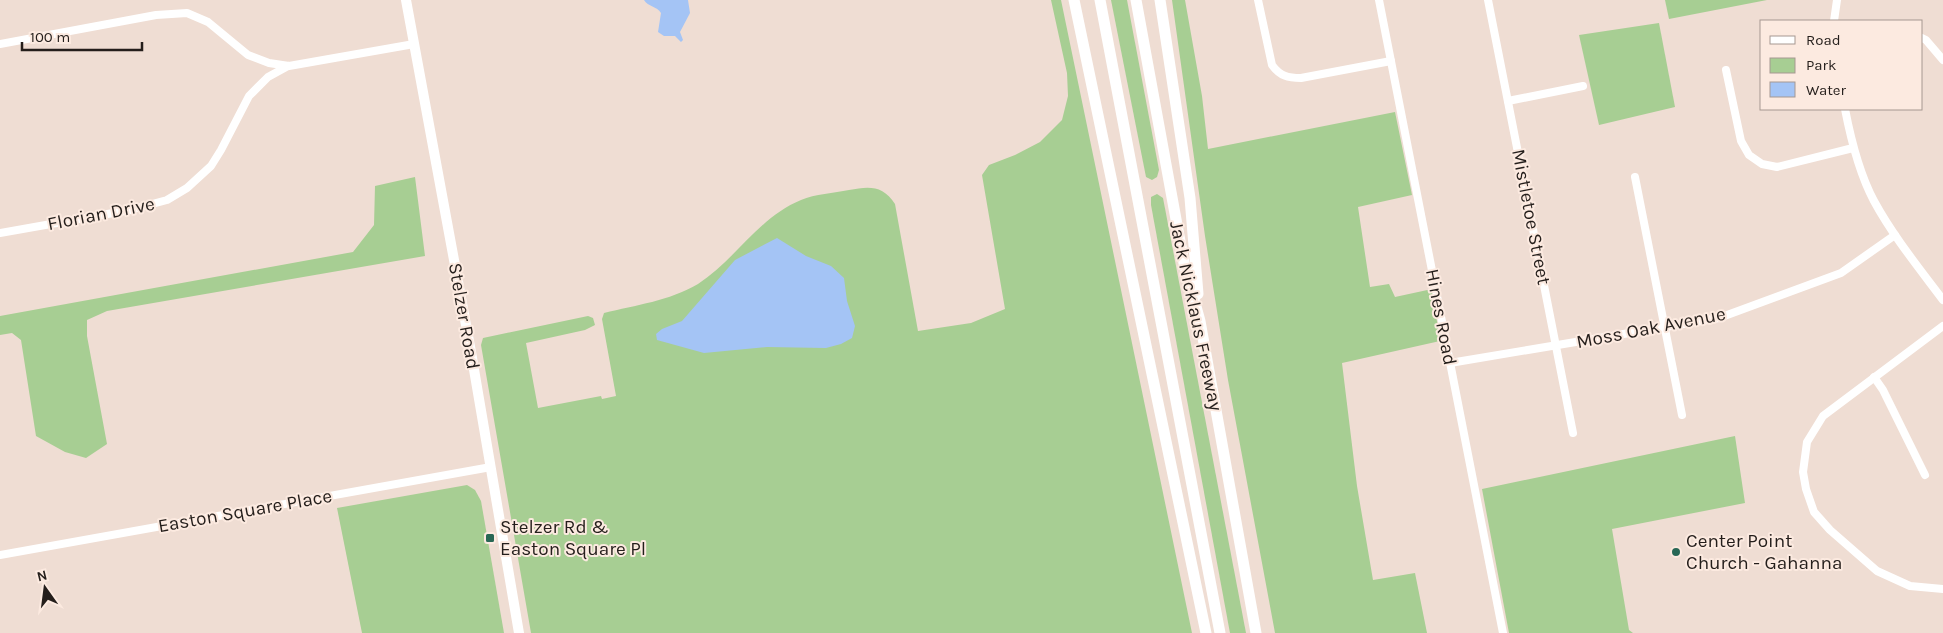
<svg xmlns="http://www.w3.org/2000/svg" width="1943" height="633" font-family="Karla,sans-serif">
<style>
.green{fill:#a7ce93}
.water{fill:#a4c4f5}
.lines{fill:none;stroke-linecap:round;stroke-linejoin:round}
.minor{stroke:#fff;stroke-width:8}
.major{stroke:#fff;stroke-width:10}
.highway{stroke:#fff;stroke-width:11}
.poi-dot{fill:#286755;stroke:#fceae0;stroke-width:2}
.labels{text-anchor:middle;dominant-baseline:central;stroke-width:4;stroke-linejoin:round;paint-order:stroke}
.street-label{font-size:19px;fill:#241e1b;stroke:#fceae0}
.poi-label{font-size:19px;fill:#241e1b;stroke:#fceae0;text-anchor:start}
</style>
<rect width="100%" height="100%" fill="#efddd3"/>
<g class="green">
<path d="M1051 0H1061L1192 633H531L481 345 483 338 588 316 593 318 595 325 585 330 526 343 538 408 601 396 602 399 616 396 602 319 604 313C636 305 669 301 698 284 735 260 759 217 801 200 815 194 834 193 849 190 869 186 883 185 895 204L918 331 971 323 1005 309 982 175 989 165 1015 155 1040 142 1062 120 1068 96 1067 73Z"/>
<polygon points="1111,0 1127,0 1159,170 1157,177 1152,180 1146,177"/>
<polygon points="1172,0 1185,0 1202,96 1208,149 1395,112 1412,195 1358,207 1370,287 1389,284 1395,297 1432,289 1440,341 1342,363 1357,486 1373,580 1415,573 1427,633 1275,633 1228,380 1205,236"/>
<polygon points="1665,0 1767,0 1669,19"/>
<polygon points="1659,23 1675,107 1599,125 1579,35"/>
<polygon points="415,177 425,256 107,311 87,320 87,336 107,444 86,458 65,452 36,436 21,340 12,333 0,335 0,316 353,252 374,225 375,186"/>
<polygon points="1157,194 1163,198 1246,633 1230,633 1151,205 1151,197"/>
<polygon points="1735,436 1745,503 1612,529 1629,630 1633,633 1509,633 1482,489"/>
<polygon points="467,485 475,490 481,501 504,633 362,633 337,508"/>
</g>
<g class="water">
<path d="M644 0H688L690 13 680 32 683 40 681 42 675 36H664L658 32 661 13C657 6 648 7 644 0Z"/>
<polygon points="777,238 806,256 831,266 844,278 847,301 855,326 852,338 841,344 826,348 767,347 704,353 657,340 656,334 662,329 682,321 735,260"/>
</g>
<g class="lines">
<g class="minor">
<path d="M1258 0 1272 65C1280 76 1288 78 1301 78L1391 61"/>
<polyline points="1379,0 1503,633"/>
<polyline points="1488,0 1573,433"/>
<polyline points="1834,21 1837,0"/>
<polyline points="1922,38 1926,40 1943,60"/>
<polyline points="0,44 156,15 187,13 208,22 248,55 269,63 289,66 414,44"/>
<polyline points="1726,70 1741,141 1749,155 1762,164 1777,167 1853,148"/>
<polyline points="1508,101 1583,86"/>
<path d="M1845 109C1851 140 1859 173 1874 201 1893 236 1919 268 1943 300"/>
<polyline points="1635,177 1682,415"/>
<polyline points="0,233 130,210 167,200 187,188 211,166 221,150 249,96 268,77 288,66"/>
<polyline points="1943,326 1823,416 1807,442 1803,472 1806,489 1814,512 1830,530 1877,571 1910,586 1943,589"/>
<polyline points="1450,363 1719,318 1841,273 1895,235"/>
<polyline points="1874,377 1883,390 1925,475"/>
<polyline points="0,555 491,467"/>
</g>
<polyline class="major" points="406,0 471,352 519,633"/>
<g class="highway">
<polyline points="1074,0 1206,633"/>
<polyline points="1100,0 1220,633"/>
<polyline points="1136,0 1184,263 1200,321 1256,633"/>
<polyline points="1160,0 1190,198 1198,294"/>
</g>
</g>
<g class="poi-dot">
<rect x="485" y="533" width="10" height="10" rx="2.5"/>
<circle cx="1676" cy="552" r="5"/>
</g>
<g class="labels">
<g class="street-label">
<text transform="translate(101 214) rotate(-11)">Florian Drive</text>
<text transform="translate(1531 217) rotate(79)">Mistletoe Street</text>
<text transform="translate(464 316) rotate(80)">Stelzer Road</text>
<text transform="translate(1196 316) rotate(78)">Jack Nicklaus Freeway</text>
<text transform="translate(1441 317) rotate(79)">Hines Road</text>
<text transform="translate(1651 328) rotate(-11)">Moss Oak Avenue</text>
<text transform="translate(245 511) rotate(-10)">Easton Square Place</text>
</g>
<g class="poi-label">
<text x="500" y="527">Stelzer Rd &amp;<tspan x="500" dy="22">Easton Square Pl</tspan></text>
<text x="1686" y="541">Center Point<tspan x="1686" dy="22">Church - Gahanna</tspan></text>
</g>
</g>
<rect x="1760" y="20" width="162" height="90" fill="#fceae0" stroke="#a69891"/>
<rect x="1770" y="36" width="25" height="8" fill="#ffffff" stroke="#a69891"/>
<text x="1806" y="45" font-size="15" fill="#241e1b">Road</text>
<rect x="1770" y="58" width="25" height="15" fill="#a7ce93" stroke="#a69891"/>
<text x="1806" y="70" font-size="15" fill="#241e1b">Park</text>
<rect x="1770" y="82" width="25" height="15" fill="#a4c4f5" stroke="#a69891"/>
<text x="1806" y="95" font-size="15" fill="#241e1b">Water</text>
<g transform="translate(45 588) rotate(346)" stroke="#fceae0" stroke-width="4" paint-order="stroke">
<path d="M0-4L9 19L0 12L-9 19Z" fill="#241e1b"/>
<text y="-8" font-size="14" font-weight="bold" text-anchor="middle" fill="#241e1b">N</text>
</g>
<path d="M22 42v8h120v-8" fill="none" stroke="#241e1b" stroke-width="2.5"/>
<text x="30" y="42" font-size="15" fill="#241e1b" stroke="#fceae0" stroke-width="4" paint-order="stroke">100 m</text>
</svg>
